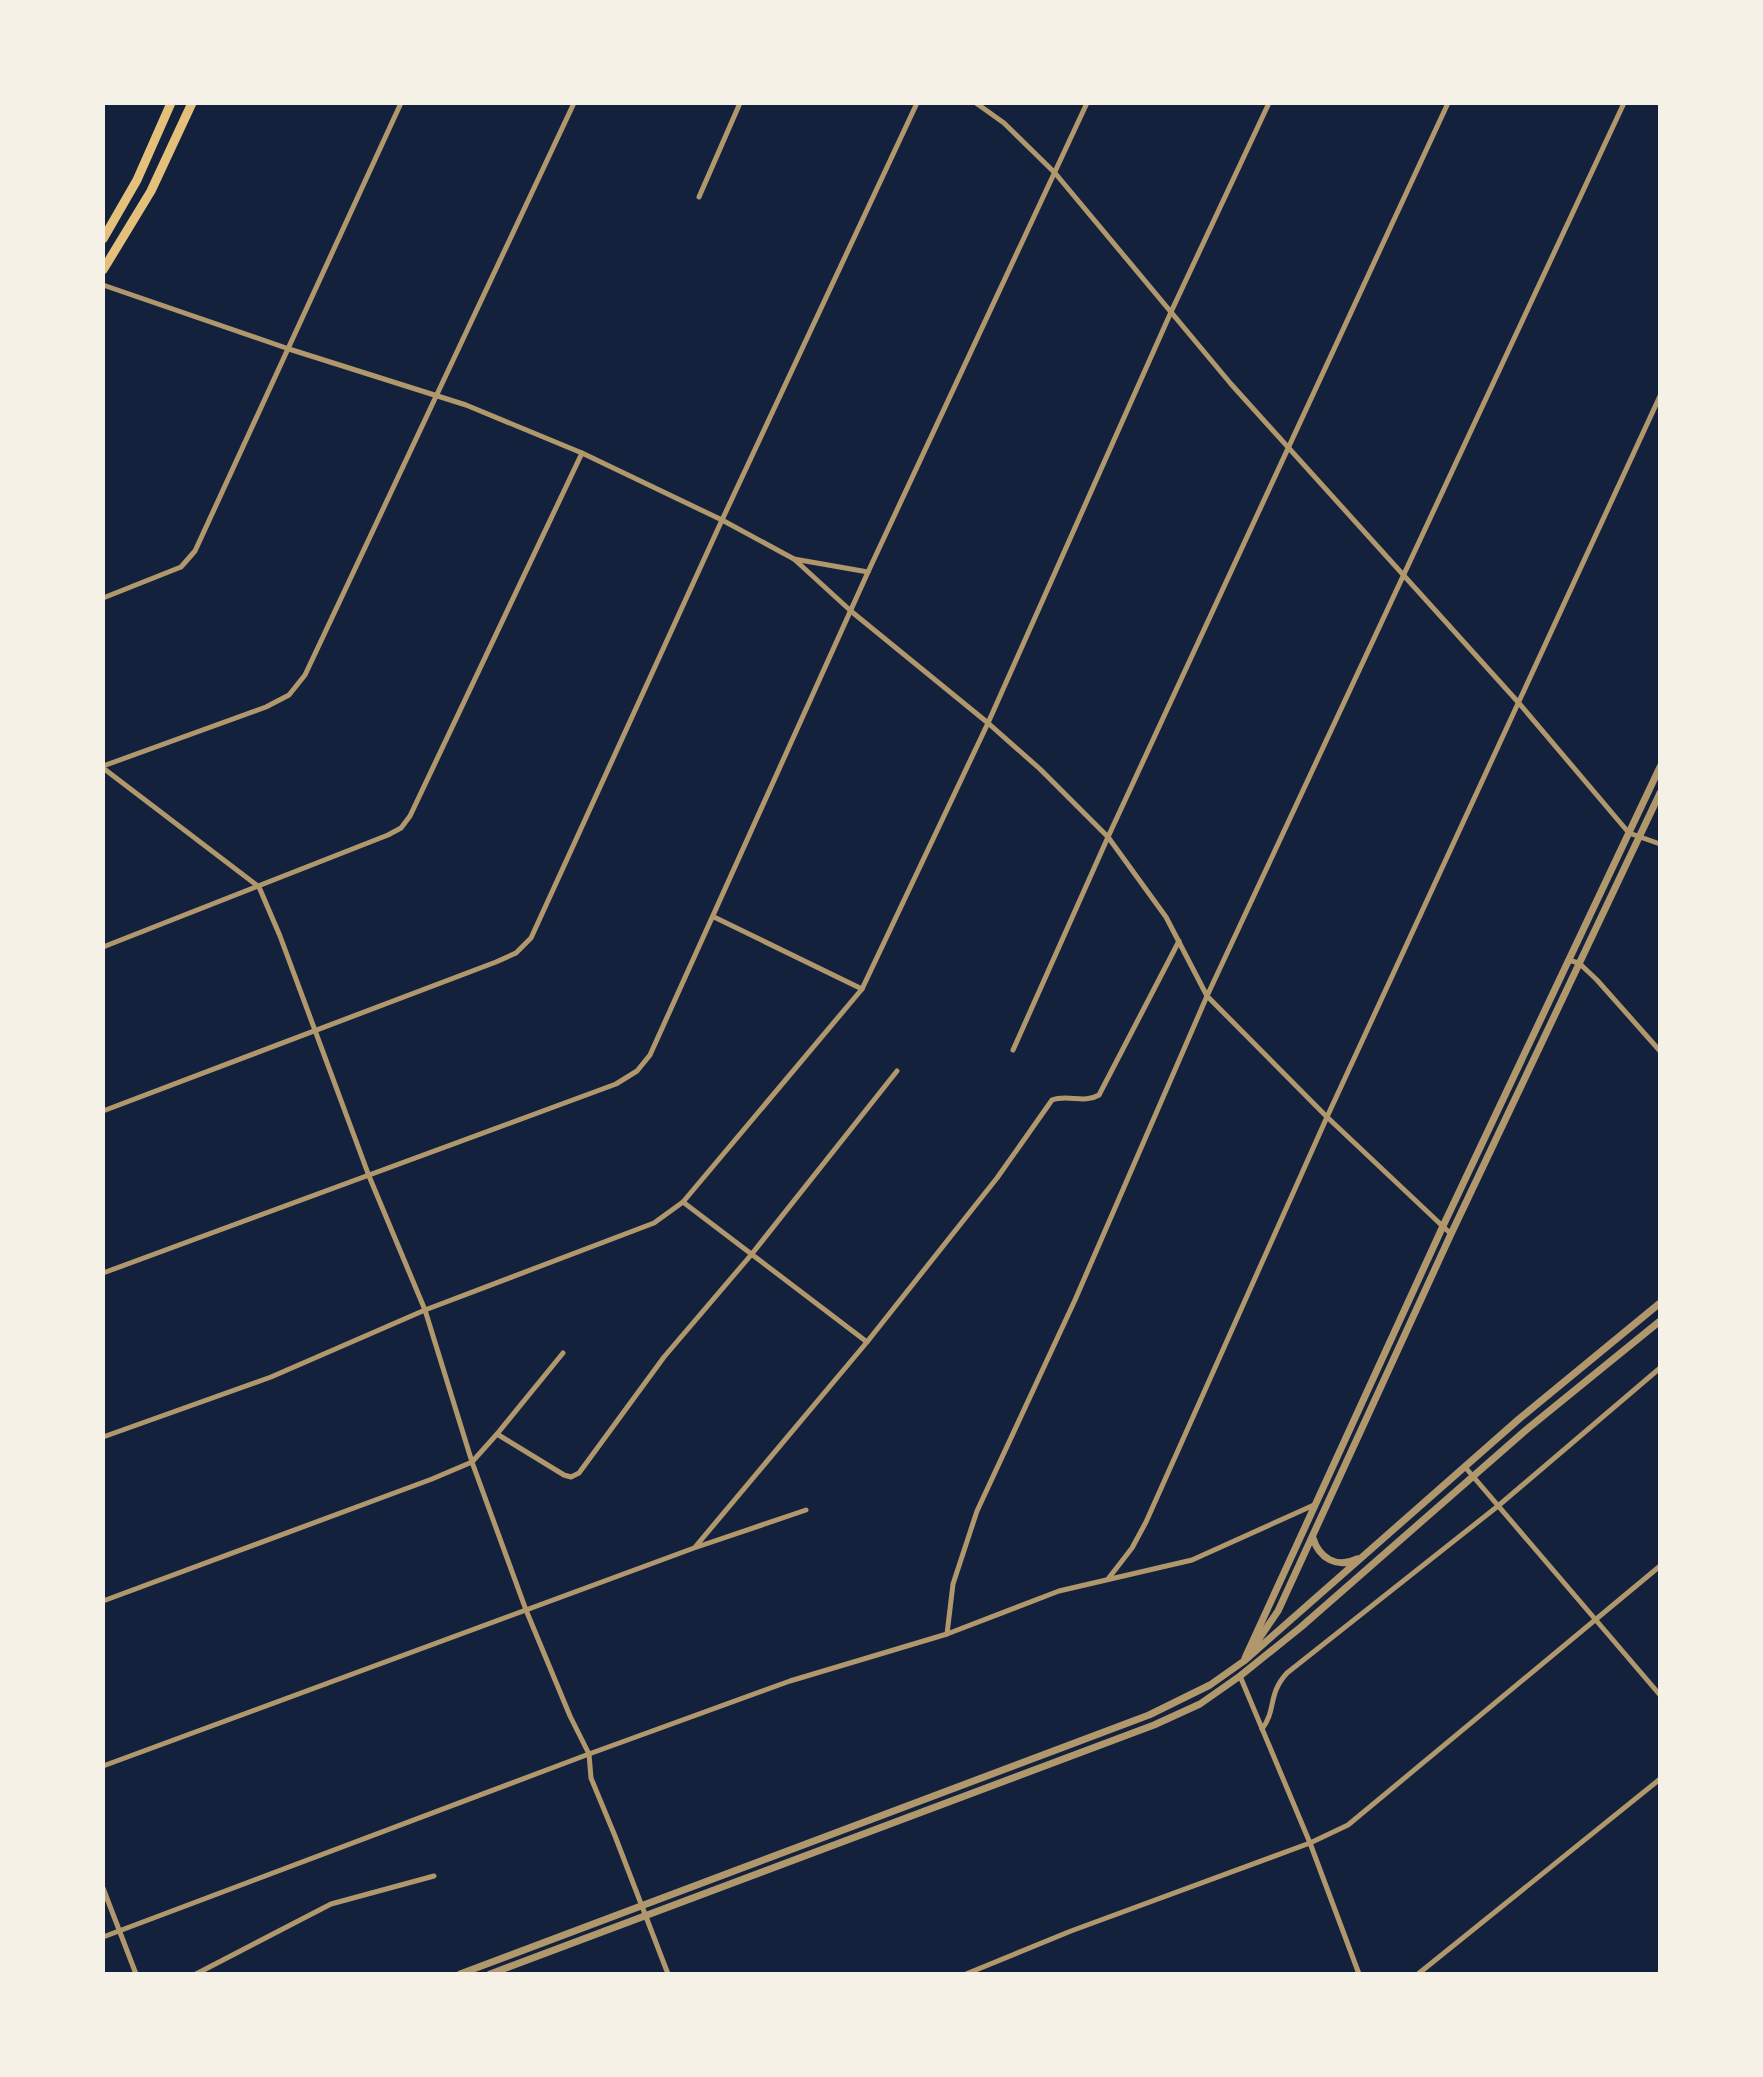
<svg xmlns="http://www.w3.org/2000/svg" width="1763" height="2077" font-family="'PT Sans',sans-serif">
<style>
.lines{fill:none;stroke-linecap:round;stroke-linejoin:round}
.minor{stroke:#b1986c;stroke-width:5}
.tertiary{stroke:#b1986c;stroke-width:7}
.primary{stroke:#e5c07b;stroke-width:9}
</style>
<rect width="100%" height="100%" fill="#14213d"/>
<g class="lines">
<g class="minor">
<polyline points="976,103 1004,123 1055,173 1231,384 1518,702 1629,833 1660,844"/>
<polyline points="699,197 740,103"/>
<polyline points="103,285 289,349 466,405 582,453 722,520 794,559 852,612 988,723 1040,769 1108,837 1166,917 1207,996 1327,1117 1451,1234"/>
<polyline points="794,559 868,572"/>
<polyline points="103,598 181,567 195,551 401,103"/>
<polyline points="103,766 266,707 289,695 305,675 574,103"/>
<polyline points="103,768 259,887 280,936 369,1176 425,1310 472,1462 526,1610 570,1716 589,1754 591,1778 615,1836 668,1974"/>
<polyline points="714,917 862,989"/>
<polyline points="103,947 388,835 401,828 410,816 582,453"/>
<polyline points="1568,960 1579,963 1597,980 1660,1051"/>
<polyline points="1013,1050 1108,837 1448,103"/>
<polyline points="103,1111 496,962 516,953 531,938 722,520 917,103"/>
<path d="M683 1202 867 1342 997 1178 1052 1100C1068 1094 1084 1104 1099 1095L1179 941"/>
<polyline points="103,1273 616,1084 637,1071 650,1055 868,572 1087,103"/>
<polyline points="497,1434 563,1353"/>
<polyline points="103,1437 271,1377 425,1310 654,1223 683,1202 862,989 988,723 1171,312 1269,103"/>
<polyline points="1465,1467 1660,1695"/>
<polyline points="696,1546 867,1342"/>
<polyline points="1108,1579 1132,1548 1146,1522 1327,1117 1660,396"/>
<polyline points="103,1601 432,1479 472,1462 497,1434 564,1475 571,1477 579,1473 664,1357 751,1255 897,1071"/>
<polyline points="947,1634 953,1584 977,1511 1075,1300 1207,996 1624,103"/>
<polyline points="1240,1676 1310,1843 1359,1974"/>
<path d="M1262 1729C1277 1709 1267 1695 1287 1673L1498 1506 1660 1368"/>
<polyline points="103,1766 694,1548 806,1510"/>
<polyline points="103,1888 136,1974"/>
<polyline points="103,1937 589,1754 790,1681 947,1634 1059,1591 1192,1560 1314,1505"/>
<polyline points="196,1974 331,1904 434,1876"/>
<polyline points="966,1974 1071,1931 1310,1843 1348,1825 1660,1566"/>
<polyline points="1418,1974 1660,1779"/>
<polyline points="1659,1974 1660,1973"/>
</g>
<g class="tertiary">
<path d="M1313 1538C1319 1558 1337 1569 1357 1559"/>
<polyline points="1254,1646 1278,1611 1451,1234 1660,793"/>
<polyline points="1245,1658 1443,1226 1660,767"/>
<polyline points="460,1974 1149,1715 1210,1685 1244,1661 1519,1419 1660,1303"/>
<polyline points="490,1974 1154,1725 1200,1704 1240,1676 1301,1627 1526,1430 1660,1321"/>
</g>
<g class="primary">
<polyline points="103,239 137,180 171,103"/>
<polyline points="103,270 151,191 192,103"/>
</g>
</g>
<rect width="1763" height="2077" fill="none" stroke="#f6f1e7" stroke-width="210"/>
</svg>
